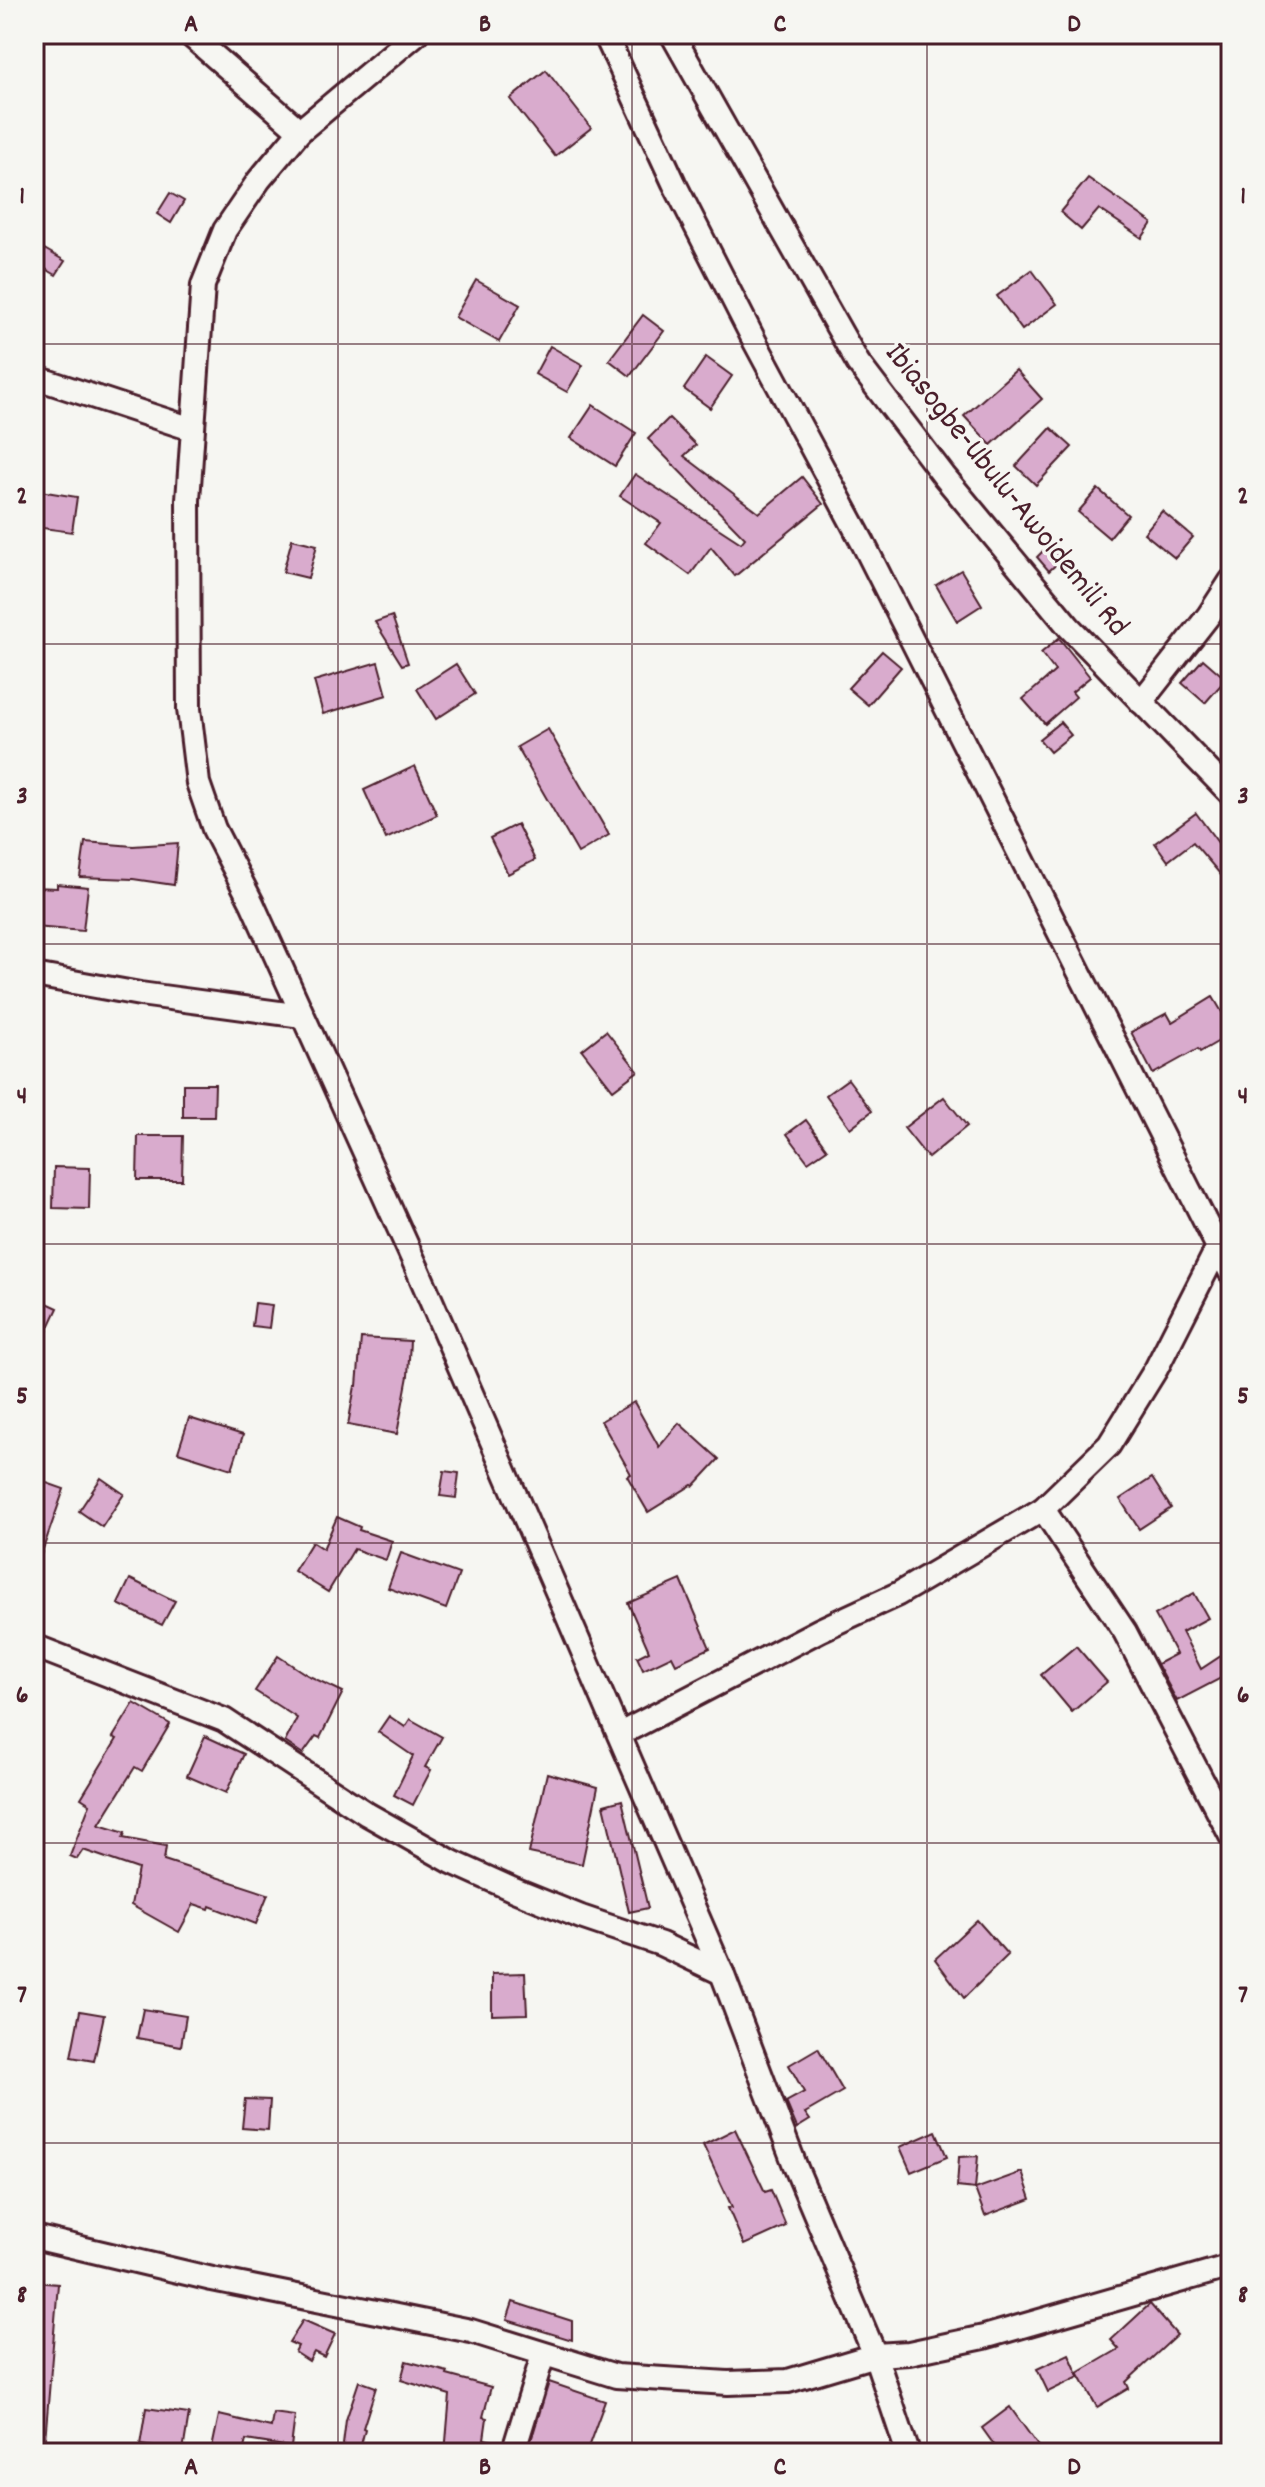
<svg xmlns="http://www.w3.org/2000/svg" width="1265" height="2487" font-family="Dekko,sans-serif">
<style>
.building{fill:#d9abcd;stroke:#4a1f2b;stroke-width:2}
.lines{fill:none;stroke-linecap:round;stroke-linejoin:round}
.minor-casing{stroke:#4a1f2b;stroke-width:28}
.minor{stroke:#f6f6f2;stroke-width:22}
.grid{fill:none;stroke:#4a1f2b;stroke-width:2;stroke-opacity:0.55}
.labels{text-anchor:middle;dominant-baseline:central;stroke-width:7;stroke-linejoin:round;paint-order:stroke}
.street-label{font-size:32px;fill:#4a1f2b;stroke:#f6f6f2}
.neatline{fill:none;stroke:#4a1f2b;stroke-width:3}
.grid-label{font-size:26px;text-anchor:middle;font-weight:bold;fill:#4a1f2b}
</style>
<rect width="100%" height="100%" fill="#f6f6f2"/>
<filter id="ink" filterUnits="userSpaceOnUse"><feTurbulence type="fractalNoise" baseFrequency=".0125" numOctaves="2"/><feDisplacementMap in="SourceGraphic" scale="16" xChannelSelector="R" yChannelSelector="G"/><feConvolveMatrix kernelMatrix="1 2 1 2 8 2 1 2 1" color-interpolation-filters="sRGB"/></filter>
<g filter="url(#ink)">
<g class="building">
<polygon points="546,70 591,128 555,156 510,99"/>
<polygon points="1088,178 1152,223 1142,238 1099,209 1081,230 1060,212"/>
<polygon points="170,193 184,201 171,223 157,214"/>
<polygon points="34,243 65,261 56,275 34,262"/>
<polygon points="1032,270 1057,304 1022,330 997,296"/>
<polygon points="476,280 520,305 499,342 455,317"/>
<polygon points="643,315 664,331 630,376 609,360"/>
<polygon points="550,346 583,365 567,392 535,374"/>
<polygon points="706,357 732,376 710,408 684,389"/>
<polygon points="1016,370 1042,399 991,445 964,416"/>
<polygon points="593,405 636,433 615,466 571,438"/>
<polygon points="669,418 696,445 684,456 759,513 802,477 823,504 735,576 711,547 690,575 646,543 661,523 620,496 635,474 741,543 745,538 648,439"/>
<polygon points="1051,428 1072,447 1036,485 1016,466"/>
<polygon points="1098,489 1128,515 1109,538 1078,512"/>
<polygon points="40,491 77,497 72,532 35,527"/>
<polygon points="1162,511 1193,537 1175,558 1144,533"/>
<polygon points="292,539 317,545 308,578 283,572"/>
<polygon points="1049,545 1062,559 1049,571 1037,557"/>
<polygon points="961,570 982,605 957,621 936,585"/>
<polygon points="392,616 408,663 402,665 375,622"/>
<polygon points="1059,638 1090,677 1072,692 1076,697 1045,724 1023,699 1055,671 1041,653"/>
<polygon points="882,651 901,667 868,705 848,688"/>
<polygon points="1203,659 1226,679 1205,703 1182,683"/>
<polygon points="378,662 387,695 323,714 314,681"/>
<polygon points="456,664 475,694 436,719 417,689"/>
<polygon points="1060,722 1071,735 1050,752 1039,739"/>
<polygon points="548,729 609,835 578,853 517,747"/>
<polygon points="415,766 437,815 386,839 364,790"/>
<polygon points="1196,813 1219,844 1224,840 1231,849 1231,887 1193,842 1168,861 1155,843"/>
<polygon points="517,824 535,860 508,874 490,838"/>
<polygon points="85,842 133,846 178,843 174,885 133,879 80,877"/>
<polygon points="57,884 88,887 83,931 34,927 34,887 57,888"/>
<polygon points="1213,997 1231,1027 1231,1034 1200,1052 1198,1049 1153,1074 1131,1032 1167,1013 1172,1022"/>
<polygon points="606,1031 638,1071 613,1090 582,1050"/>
<polygon points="848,1079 872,1111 850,1128 826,1095"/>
<polygon points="183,1084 215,1084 214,1117 183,1117"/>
<polygon points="944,1097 967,1126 928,1158 904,1128"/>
<polygon points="806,1120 827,1149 808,1162 787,1134"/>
<polygon points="138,1136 183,1136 182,1180 137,1180"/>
<polygon points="54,1167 90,1168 89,1209 53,1208"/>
<polygon points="34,1297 58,1308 34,1359"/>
<polygon points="255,1303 272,1305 269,1328 252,1326"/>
<polygon points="361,1338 410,1341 408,1376 397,1434 348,1425 355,1386 357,1386"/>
<polygon points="634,1402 659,1447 679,1423 719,1459 694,1486 692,1485 648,1512 627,1476 631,1474 601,1421"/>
<polygon points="189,1418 243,1435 232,1469 178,1452"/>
<polygon points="444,1471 459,1473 456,1498 440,1496"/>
<polygon points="101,1478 124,1494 102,1527 79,1511"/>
<polygon points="1152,1478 1171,1508 1139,1529 1120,1499"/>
<polygon points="41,1481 64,1489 36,1569 34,1568 34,1500"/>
<polygon points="337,1517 360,1527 359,1530 392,1541 386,1560 354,1549 328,1592 294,1571 312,1542 323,1549"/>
<polygon points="401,1553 459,1574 446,1609 388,1588"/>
<polygon points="130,1579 175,1601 162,1625 118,1604"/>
<polygon points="681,1580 710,1648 676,1664 672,1656 643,1670 637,1657 649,1651 628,1603"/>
<polygon points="1194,1593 1208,1618 1182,1632 1201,1669 1224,1654 1231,1665 1231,1673 1177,1701 1157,1664 1176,1654 1155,1615"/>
<polygon points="1076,1646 1107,1682 1072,1712 1041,1675"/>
<polygon points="278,1656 307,1675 343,1692 320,1738 316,1736 303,1754 285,1742 297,1718 255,1691"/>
<polygon points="134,1703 170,1724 142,1771 135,1767 99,1825 125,1833 123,1838 166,1846 164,1860 268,1894 256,1924 210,1906 209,1909 194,1904 179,1932 131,1905 138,1869 83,1850 77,1859 70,1856 90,1804 81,1798 117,1739 113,1737"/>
<polygon points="389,1716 405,1727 410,1719 442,1737 425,1767 431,1770 413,1805 394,1795 413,1756 378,1732"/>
<polygon points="205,1736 244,1754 226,1793 187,1776"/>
<polygon points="547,1773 598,1787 582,1864 529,1853"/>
<polygon points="622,1800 648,1908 629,1912 604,1805"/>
<polygon points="977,1920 1008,1955 964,1998 935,1959"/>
<polygon points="525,1973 527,2014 492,2015 492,1974"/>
<polygon points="143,2009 186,2016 181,2046 137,2038"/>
<polygon points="80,2011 104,2015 94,2061 71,2057"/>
<polygon points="818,2048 843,2091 805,2113 810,2120 797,2128 786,2102 804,2092 789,2065"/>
<polygon points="245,2099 270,2100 268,2130 242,2128"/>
<polygon points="735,2129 765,2192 771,2190 786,2226 744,2245 728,2208 732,2207 703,2145"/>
<polygon points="936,2131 947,2157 911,2172 900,2147"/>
<polygon points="978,2156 975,2189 957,2187 959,2157"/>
<polygon points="1022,2172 1031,2199 985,2216 975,2189"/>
<polygon points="34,2282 58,2284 44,2453 34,2453"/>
<polygon points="513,2302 572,2321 572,2340 507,2320"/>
<polygon points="1150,2304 1177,2335 1126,2382 1129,2388 1097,2407 1078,2373 1119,2349 1111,2340"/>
<polygon points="303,2320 335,2334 324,2357 314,2352 309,2361 295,2352 298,2346 289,2342"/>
<polygon points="1069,2354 1079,2377 1048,2392 1037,2369"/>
<polygon points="406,2361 448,2372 447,2375 491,2387 483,2417 487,2418 484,2439 502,2443 499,2453 445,2453 450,2395 401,2380"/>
<polygon points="359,2381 376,2387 363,2428 365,2429 359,2453 342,2453 346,2420"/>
<polygon points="549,2382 605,2401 586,2453 557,2453 530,2444"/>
<polygon points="1010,2407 1043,2453 1000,2453 982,2428"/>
<polygon points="146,2408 189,2414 183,2451 140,2445"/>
<polygon points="273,2413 295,2416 291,2447 246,2440 243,2453 211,2453 219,2415 271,2427"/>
</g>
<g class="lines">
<g class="minor-casing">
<g id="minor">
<polyline points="189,34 300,131"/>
<polyline points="416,34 300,131 259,180 225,230 203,285 188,500 189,709 198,783 214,829 252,903 417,1268 722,1973 796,2168 875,2355 908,2453"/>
<polyline points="605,34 674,183 755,342 863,543 1231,1273"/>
<polyline points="672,34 858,363 944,476 1069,627 1231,794"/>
<polyline points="34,377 192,429"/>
<polyline points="1141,702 1209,615 1231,581"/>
<polyline points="34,975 140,994 302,1016"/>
<polyline points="1043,1509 1125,1632 1231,1836"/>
<polyline points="34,1646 224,1720 367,1814 452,1862 514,1890 581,1917 661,1944 722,1973"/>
<polyline points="620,1734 820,1630 898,1594 1043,1509 1109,1445 1156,1369 1218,1247"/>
<polyline points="34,2237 212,2279 471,2331 616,2376 728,2383 788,2381 875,2355 909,2353 984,2337 1231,2266"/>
<polyline points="513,2453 543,2355"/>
</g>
</g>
<use href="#minor" class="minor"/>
</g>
</g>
<path class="grid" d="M338 34V2453M632 34V2453M927 34V2453M34 344H1231M34 644H1231M34 944H1231M34 1244H1231M34 1543H1231M34 1843H1231M34 2143H1231"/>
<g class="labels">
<g class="street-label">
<text transform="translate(1005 491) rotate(51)">Ibiasogbe-Ubulu-Awoidemili Rd</text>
</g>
</g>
<rect width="1265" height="2487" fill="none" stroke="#f6f6f2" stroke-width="88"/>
<rect x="44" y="44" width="1177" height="2399" class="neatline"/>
<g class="grid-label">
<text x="191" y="31">A</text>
<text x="485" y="31">B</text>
<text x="780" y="31">C</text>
<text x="1074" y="31">D</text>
<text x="22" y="203">1</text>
<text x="1243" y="203">1</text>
<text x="22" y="503">2</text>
<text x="1243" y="503">2</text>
<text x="22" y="803">3</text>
<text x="1243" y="803">3</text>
<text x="22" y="1103">4</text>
<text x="1243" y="1103">4</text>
<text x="22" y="1403">5</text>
<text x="1243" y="1403">5</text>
<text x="22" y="1702">6</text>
<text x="1243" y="1702">6</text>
<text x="22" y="2002">7</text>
<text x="1243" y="2002">7</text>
<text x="22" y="2302">8</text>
<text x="1243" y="2302">8</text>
<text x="191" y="2474">A</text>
<text x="485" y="2474">B</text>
<text x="780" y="2474">C</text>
<text x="1074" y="2474">D</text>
</g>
</svg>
